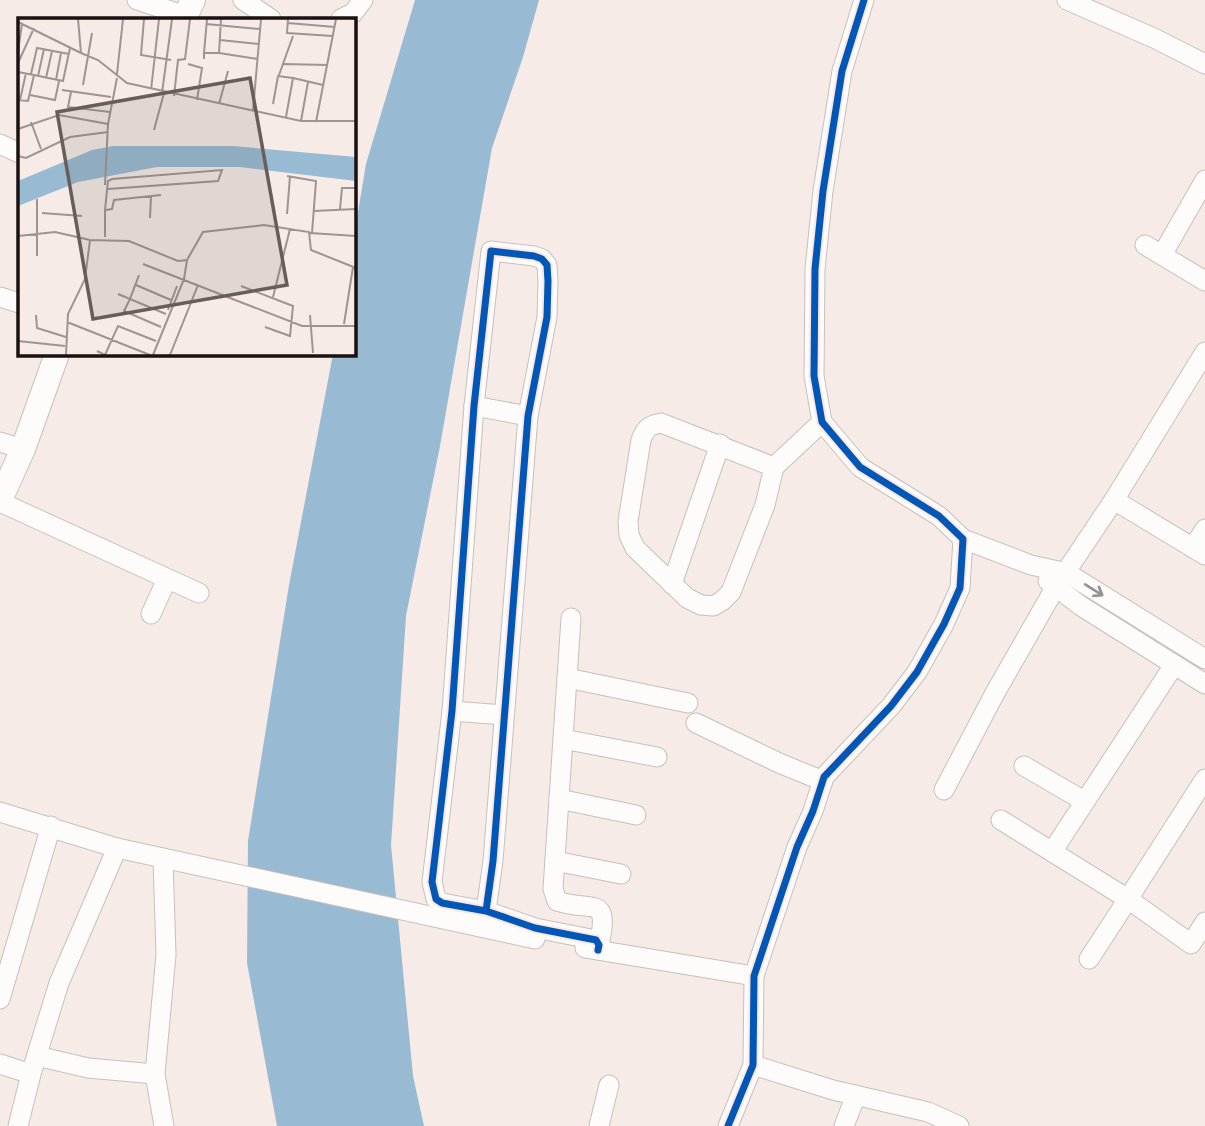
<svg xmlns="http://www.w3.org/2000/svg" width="1205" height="1126" font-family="Signika,sans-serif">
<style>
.water{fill:#98bad2}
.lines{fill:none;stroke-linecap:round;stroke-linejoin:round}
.minor-casing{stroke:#c8bfbc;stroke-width:21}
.major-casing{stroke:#c8bfbc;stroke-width:26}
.minor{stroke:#fefcfb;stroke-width:19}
.major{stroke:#fefcfb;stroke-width:24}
.cycleway-casing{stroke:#fce8e1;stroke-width:11}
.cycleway{stroke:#0057b8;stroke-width:7}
.oneway{stroke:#979391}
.inset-road{fill:none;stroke:#9e9491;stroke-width:2}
.view{fill:#665e5b;fill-opacity:0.15;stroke:#665e5b;stroke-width:3.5}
.inset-edge{fill:none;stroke:#191210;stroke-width:3.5}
</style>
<rect width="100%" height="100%" fill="#f6ebe7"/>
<polygon class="water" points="415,0 539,0 523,57 492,148 440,446 406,616 391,845 413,1076 424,1126 277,1126 247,963 248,841 289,585 333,354 354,354 354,236 366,164"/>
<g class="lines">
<g class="minor-casing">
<g id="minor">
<polyline points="137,0 186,16"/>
<polyline points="243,0 271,19"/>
<polyline points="1067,0 1156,39 1205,64"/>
<polyline points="341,19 353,13 363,0"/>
<polyline points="0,144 19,153"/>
<polyline points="1145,245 1205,281"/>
<polyline points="1162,255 1205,180"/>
<polyline points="0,297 19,303"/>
<polyline points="474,406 528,416"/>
<path d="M661 423 774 467 765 505 731 592 722 601 713 606 701 605 687 598 635 548 629 535 628 521 641 440C645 429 649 425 661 423Z"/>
<polyline points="0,442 23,449"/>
<polyline points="774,467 822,422"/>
<polyline points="1114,500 1205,555"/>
<polyline points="0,502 199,593"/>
<polyline points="963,539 1031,565 1067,573 1205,659"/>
<polyline points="1193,548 1205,529"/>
<polyline points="1048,581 1081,606 1205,684"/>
<polyline points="672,584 720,444"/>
<polyline points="151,614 167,579"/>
<path d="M571 618 553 889 557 901C593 913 610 893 599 945"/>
<polyline points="567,678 688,703"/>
<polyline points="452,711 504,715"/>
<polyline points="696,723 779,763 823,781"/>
<polyline points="563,739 657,757"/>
<polyline points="1024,766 1084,801"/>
<polyline points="1205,779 1128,899 1191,944 1205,922"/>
<polyline points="944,790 995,693 1055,588 1114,500 1205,352"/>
<polyline points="559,799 636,815"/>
<polyline points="0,812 117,848 535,939"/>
<polyline points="1001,820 1128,899 1089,959"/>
<polyline points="1052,852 1174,665"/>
<polyline points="163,858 166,955 155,1074 164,1126"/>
<polyline points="555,861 621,874"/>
<polyline points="486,911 493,861 528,416 547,317 548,281 547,265 542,259 534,256 491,251 474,406 452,711 432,882 436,899 442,903 486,911 535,928 596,940 599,945 598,950"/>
<polyline points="585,948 754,976"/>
<polyline points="0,999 51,826"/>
<polyline points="37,1056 88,1068 155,1074"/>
<polyline points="0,1064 31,1074"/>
<polyline points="753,1065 833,1090 928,1112 959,1126"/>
<polyline points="18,1126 31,1074 59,983 117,848"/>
<polyline points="599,1126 609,1085"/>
<polyline points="728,1126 753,1065 754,976 797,847 813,811 824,777 891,706 917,672 944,624 960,588 963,539 939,516 860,467 822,422 814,376 815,269 823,191 842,71 864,0"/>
<polyline points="844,1126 856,1095"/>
</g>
</g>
<g class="major-casing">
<g id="major">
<polyline points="184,19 193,0"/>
<polyline points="0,500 23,449 57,354"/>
</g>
</g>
<use href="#minor" class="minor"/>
<use href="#major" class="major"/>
<g class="cycleway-casing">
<g id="cycleway">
<polyline points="486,911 493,861 528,416 547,317 548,281 547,265 542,259 534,256 491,251 474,406 452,711 432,882 436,899 442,903 486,911 535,928 596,940 599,945 598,950"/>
<polyline points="728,1126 753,1065 754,976 797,847 813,811 824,777 891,706 917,672 944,624 960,588 963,539 939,516 860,467 822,422 814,376 815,269 823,191 842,71 864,0"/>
</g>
</g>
<use href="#cycleway" class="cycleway"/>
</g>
<defs><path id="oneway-shaft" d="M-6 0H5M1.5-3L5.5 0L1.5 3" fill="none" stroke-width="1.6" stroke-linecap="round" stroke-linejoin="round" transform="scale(1.75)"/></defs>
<use class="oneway" href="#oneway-shaft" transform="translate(1094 590) rotate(32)"/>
<g transform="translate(18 18)">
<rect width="338" height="338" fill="#f6ebe7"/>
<path d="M95 128H215L338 139V163L222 149H139L60 164 0 188V163L74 132Z" fill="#98bad2"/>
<path class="inset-road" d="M60 1 63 35 80 42 109 65 283 103H338M126 1 123 37 153 42M270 1 269 15 315 18M0 4 63 35M270 5 317 9M188 6 242 11M202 22 241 26M0 33 4 6M186 35 189 1M201 35 240 41M186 41V35H201L203 1M0 45 16 10M170 46 184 50 179 82M264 46 310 47M0 54 16 57 10 83 0 82M13 56 19 30 51 36M99 56 105 1M16 57 45 63 52 30M261 57 275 18M20 58 26 31M28 60 34 33M38 62 43 35M65 67 74 15M44 72 93 79M133 72 141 1M53 74 50 89 92 94M144 75 154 1M12 77 37 82 41 63M156 78 160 42 167 41 172 1M2 82 8 55M201 86 210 53M255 86 260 58 275 60M235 92 243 1M268 99 275 60 305 67M283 103 290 64M13 104 23 131M298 104 318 1M0 111 41 97 90 106M136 112 146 75M0 138 8 140 52 119 90 114M269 158 298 163 294 215M87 167 90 106 99 60M19 181V238M87 191V219M322 191 324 170H338M87 192 90 163 94 161 204 152 200 163 90 171M88 192 94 191 96 182 143 177M296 193 338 191M24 195 64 198M269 196 272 158M132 200 133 178M292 215 338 218M0 218 37 214 72 222 111 223 160 243 169 242 185 214 246 207 291 214 293 232 338 250M125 246 284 308H338M118 267 153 282M223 268 275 288 272 318 247 309M100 276 112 281 121 257M255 279 272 211M150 292 159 268M18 297 19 310 48 319M292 297 295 335M49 304 132 337M326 306 335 249M143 309 106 293 112 281 148 296M0 323 47 328M79 333 87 337 100 308 138 323M48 337 50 296 67 261 72 222M135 337 166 261 169 242M152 337 180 267"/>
<path class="view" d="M232 60 269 267 75 301 39 94Z"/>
<rect width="338" height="338" class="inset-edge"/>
</g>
</svg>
